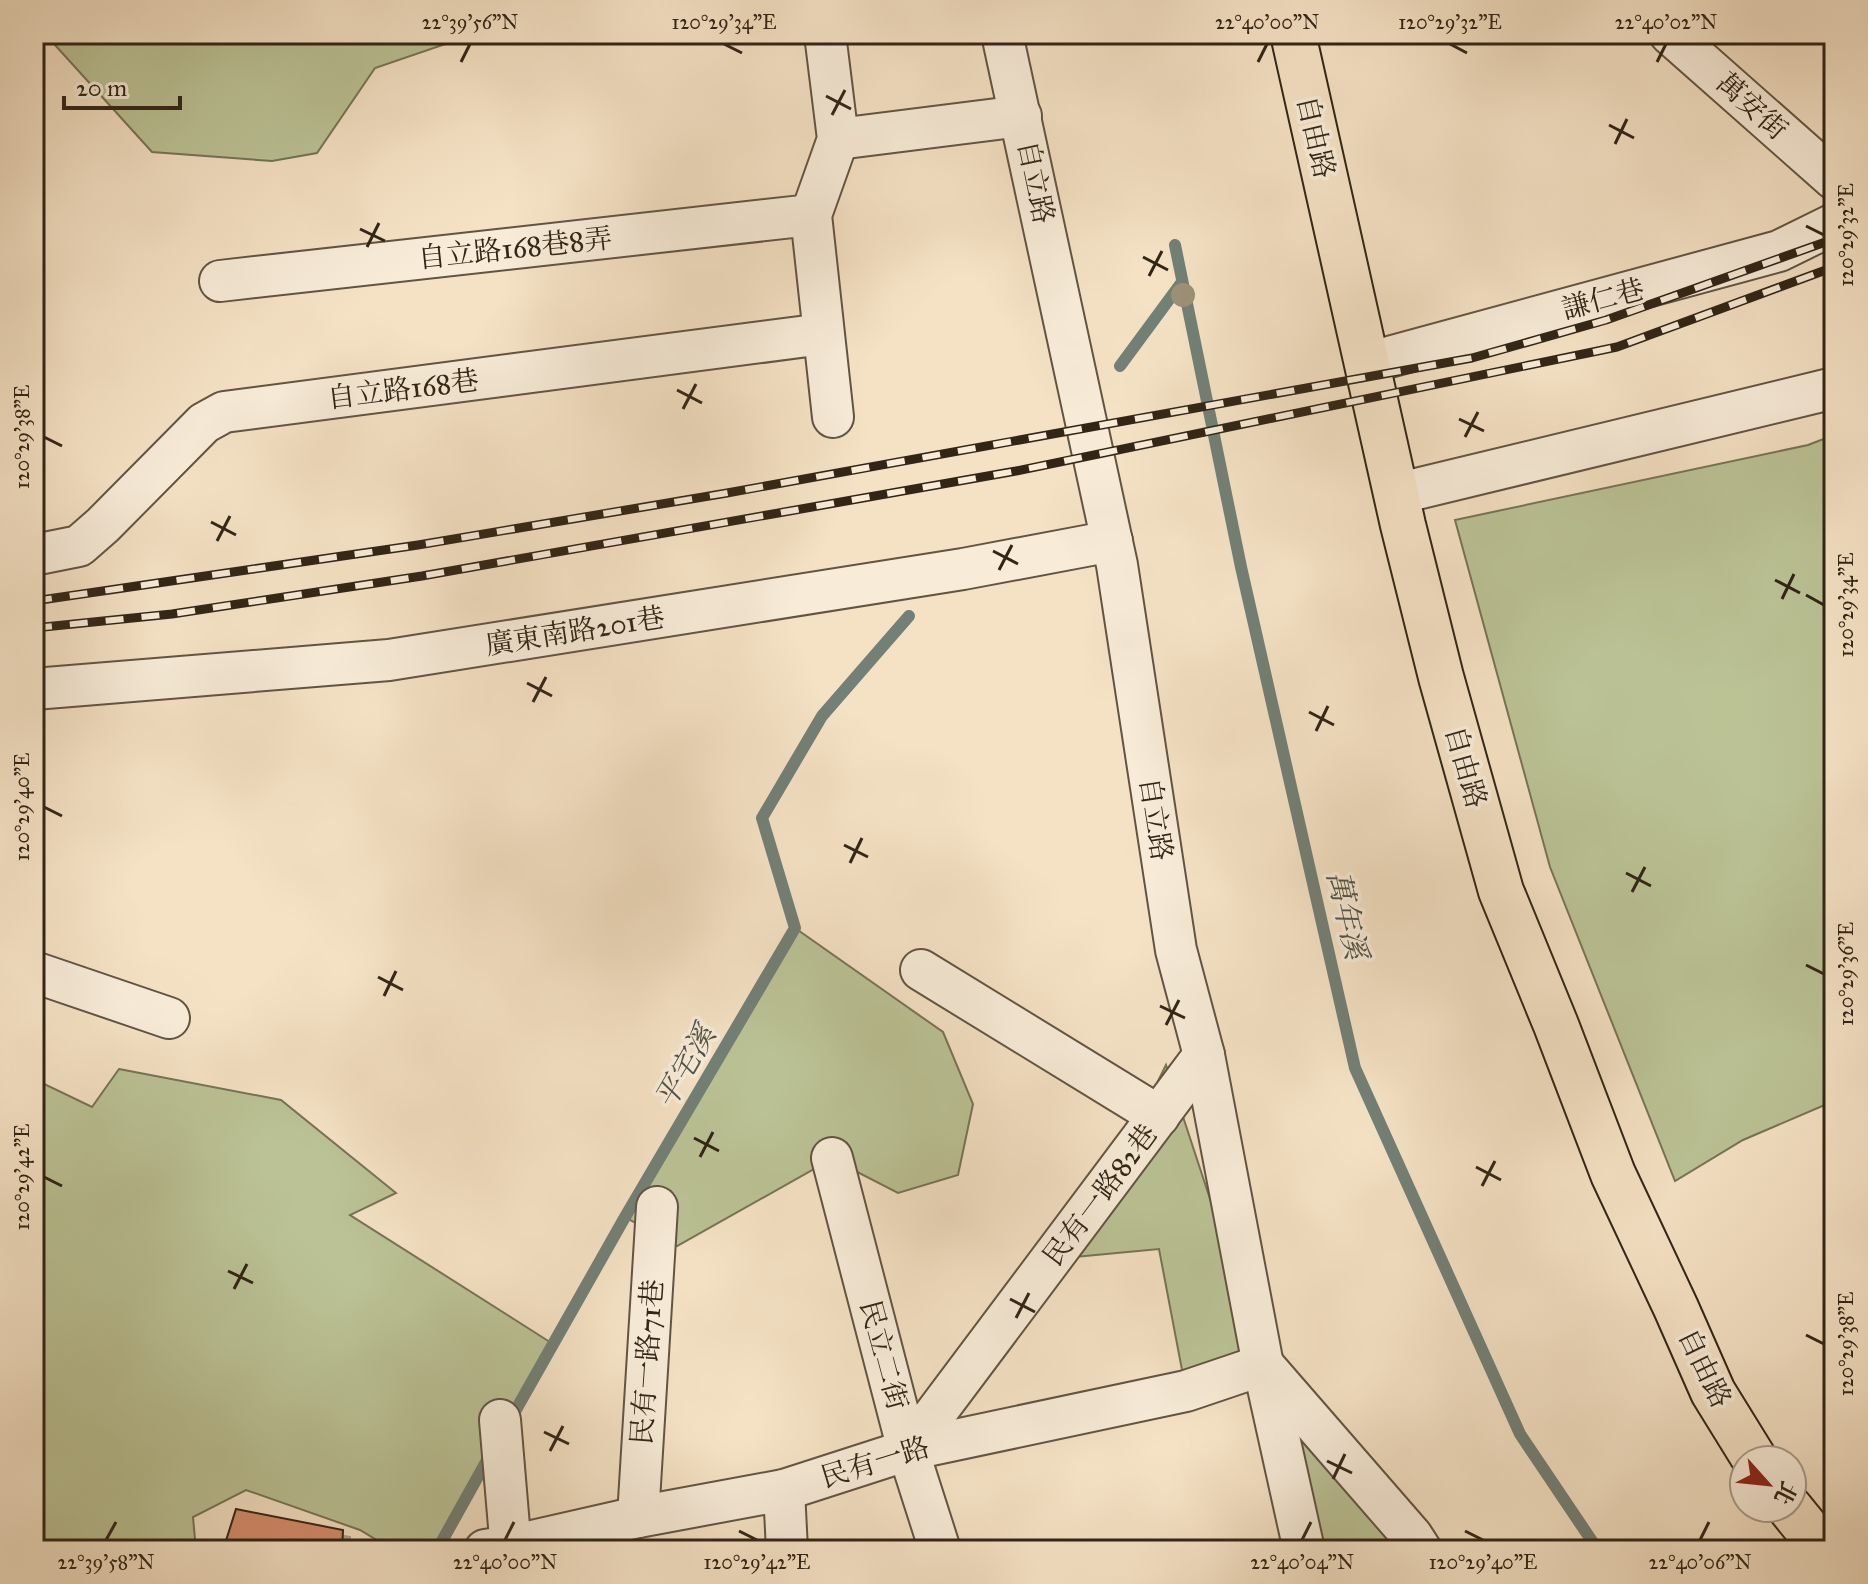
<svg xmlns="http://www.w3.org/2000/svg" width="1868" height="1584" font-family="'IM FELL Great Primer','Noto Serif TC',serif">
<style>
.green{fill:#bbc396;stroke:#767456;stroke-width:2}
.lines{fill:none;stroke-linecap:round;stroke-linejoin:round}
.stream{stroke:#728077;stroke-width:12}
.building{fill:#d78d6d;stroke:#312516;stroke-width:2;filter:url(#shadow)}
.minor-casing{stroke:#625442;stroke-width:44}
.major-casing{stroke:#312516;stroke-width:48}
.minor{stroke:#f8ecd9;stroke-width:40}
.major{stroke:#f5e2c5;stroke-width:44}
.rail-casing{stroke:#312516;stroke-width:9}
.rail{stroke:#f8ecd9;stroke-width:6;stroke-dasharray:18;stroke-linecap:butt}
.tree{fill:#9c9076}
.ticks{fill:none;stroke:#312516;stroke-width:3}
.labels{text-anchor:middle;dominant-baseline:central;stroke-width:7;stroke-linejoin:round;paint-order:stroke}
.street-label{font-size:28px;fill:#312516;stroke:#f8ecd9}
.water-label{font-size:30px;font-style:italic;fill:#515347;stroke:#f8ecd9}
.neatline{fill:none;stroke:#312516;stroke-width:3}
.ticks-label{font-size:20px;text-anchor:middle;fill:#312516}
</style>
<defs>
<filter id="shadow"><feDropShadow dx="7" dy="7" stdDeviation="0" flood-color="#0004"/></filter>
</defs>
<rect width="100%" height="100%" fill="#f5e2c5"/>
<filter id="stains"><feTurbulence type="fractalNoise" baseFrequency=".0025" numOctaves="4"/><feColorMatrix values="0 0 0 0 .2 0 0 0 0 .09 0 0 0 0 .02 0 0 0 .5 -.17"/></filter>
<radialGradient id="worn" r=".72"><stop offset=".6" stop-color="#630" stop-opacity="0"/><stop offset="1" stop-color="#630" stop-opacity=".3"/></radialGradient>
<g class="green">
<polygon points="45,34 460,34 463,38 375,68 317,153 272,161 152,152"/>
<polygon points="1834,435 1834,1101 1743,1140 1675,1181 1550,867 1455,520 1808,445"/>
<polygon points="795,928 943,1032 973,1104 958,1175 898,1193 832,1159 677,1246 625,1217"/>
<polygon points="1166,1065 1261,1354 1421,1550 1304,1550 1263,1366 1186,1391 1159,1249 1053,1259 1123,1152"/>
<polygon points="119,1069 281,1100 396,1193 350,1215 553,1344 437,1550 393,1550 360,1530 246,1490 193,1517 196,1550 34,1550 34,1079 92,1107"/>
</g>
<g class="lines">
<g class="stream">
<polyline points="1175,245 1241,567 1355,1068 1520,1434 1598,1550"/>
<polyline points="1120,366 1182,282"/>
<polyline points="509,1422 625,1217 795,928 762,818 822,716 909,616"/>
<polyline points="437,1550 490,1455"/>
</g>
</g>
<polygon class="building" points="236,1509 343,1530 342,1550 223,1550"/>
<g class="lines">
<g class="minor-casing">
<g id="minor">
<polyline points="825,34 838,139 811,215 833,417"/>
<polyline points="1002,34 1117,565 1176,950 1204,1055 1263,1365 1304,1550"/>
<polyline points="1670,34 1834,179"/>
<polyline points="838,139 1021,116"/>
<polyline points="220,281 811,215"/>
<polyline points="1367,363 1779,251 1834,224"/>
<polyline points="1396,494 1834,388"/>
<polyline points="34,555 79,546 103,525 204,423 224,412 823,334"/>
<polyline points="34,689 389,660 963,569 1112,541"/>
<polyline points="921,970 1159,1116"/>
<polyline points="34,972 169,1018"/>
<polyline points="832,1158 908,1450 940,1550"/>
<polyline points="1266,1368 1412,1536 1421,1550"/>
<polyline points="500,1420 511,1550"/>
<polyline points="908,1450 1204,1055"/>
<polyline points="784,1490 787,1550"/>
<polyline points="638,1517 657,1207"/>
<polyline points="485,1550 510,1546 638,1517 784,1490 908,1450 1186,1391 1263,1365"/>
</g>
</g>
<g class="major-casing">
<g id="major">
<polyline points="1293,34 1403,525 1441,677 1501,891 1556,1025 1613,1174 1676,1308 1713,1392 1755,1460"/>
<polyline points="1790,1508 1824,1550"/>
</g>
</g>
<use href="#minor" class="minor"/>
<use href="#major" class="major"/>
<g class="rail-casing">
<g id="rail">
<polyline points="34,601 418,545 727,493 1472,358 1606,320 1834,239"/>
<polyline points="34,628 172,614 422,576 1016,471 1617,347 1834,267"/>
</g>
</g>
<use href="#rail" class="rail"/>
</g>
<circle class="tree" cx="1183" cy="295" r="12"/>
<path class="ticks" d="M724 44 742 53M1450 44 1467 53M461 62 470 44M1258 62 1267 44M1657 62 1666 44M826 96 851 109M832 115 845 90M1609 125 1634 138M1615 144 1627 119M1806 226 1824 235M360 229 385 241M367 247 379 223M1143 257 1168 270M1149 276 1162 251M677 390 702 403M683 409 696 384M1459 419 1484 431M44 437 62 446M1465 437 1478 412M211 522 236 535M217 541 230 516M993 551 1018 564M999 570 1012 545M1775 580 1800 593M1806 595 1824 605M1782 599 1794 574M527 683 552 696M533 702 546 677M1309 712 1334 725M1316 731 1328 706M44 807 62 816M844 845 868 857M850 863 862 838M1626 873 1651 886M1632 892 1645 867M1806 965 1824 974M378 977 403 990M384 996 396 971M1160 1006 1185 1018M1166 1025 1179 1000M694 1138 719 1151M700 1157 713 1132M1476 1167 1501 1180M44 1177 62 1186M1482 1186 1495 1161M228 1271 253 1283M234 1289 247 1264M1010 1299 1035 1312M1016 1318 1029 1293M1806 1335 1824 1344M544 1432 569 1444M550 1451 563 1426M1327 1461 1352 1473M1333 1479 1345 1454M739 1531 757 1540M1465 1531 1483 1540M106 1540 116 1522M505 1540 514 1522M1302 1540 1311 1522M1700 1540 1709 1522"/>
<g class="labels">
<g class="street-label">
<text transform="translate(1752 106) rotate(42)">萬安街</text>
<text transform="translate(1316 137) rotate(77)">自由路</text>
<text transform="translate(1036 182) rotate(78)">自立路</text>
<text transform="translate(515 248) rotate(-6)">自立路168巷8弄</text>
<text transform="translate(1603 299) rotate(-15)">謙仁巷</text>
<text transform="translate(403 389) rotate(-7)">自立路168巷</text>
<text transform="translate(575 631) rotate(-9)">廣東南路201巷</text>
<text transform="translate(1466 767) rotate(74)">自由路</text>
<text transform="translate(1156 819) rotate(81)">自立路</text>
<text transform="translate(1100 1195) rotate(-53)">民有一路82巷</text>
<text transform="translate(884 1355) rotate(75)">民立二街</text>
<text transform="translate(647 1362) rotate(-86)">民有一路71巷</text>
<text transform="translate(1705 1368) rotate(64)">自由路</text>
<text transform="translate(875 1462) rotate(-17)">民有一路</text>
</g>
<g class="water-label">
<text transform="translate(1347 915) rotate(77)">萬年溪</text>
<text transform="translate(685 1067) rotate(-60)">平宅溪</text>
</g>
</g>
<rect width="1868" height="1584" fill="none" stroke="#f5e2c5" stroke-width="88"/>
<g transform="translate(1768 1484) rotate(117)"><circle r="38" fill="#f8ecd9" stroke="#a89c8b" stroke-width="2"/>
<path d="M0-6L14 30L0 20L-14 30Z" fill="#8f2418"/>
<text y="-12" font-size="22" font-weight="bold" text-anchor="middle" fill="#312516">北</text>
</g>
<path d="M64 96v12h116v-12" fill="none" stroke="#312516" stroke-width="4"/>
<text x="76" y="96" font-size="24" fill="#312516" stroke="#f8ecd9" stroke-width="6" paint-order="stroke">20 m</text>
<rect x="44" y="44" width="1780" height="1496" class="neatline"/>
<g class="ticks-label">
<text x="470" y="29">22°39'56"N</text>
<text x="724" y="29">120°29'34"E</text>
<text x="1267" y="29">22°40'00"N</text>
<text x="1450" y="29">120°29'32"E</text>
<text x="1666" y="29">22°40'02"N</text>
<text transform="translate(1846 235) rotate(-90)" y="7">120°29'32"E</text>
<text transform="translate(22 437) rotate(-90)" y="7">120°29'38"E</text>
<text transform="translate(1846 605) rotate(-90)" y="7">120°29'34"E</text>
<text transform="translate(22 807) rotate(-90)" y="7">120°29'40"E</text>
<text transform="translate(1846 974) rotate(-90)" y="7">120°29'36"E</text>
<text transform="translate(22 1177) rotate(-90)" y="7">120°29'42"E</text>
<text transform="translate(1846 1344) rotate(-90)" y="7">120°29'38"E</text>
<text x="106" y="1569">22°39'58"N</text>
<text x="505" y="1569">22°40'00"N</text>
<text x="757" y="1569">120°29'42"E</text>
<text x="1302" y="1569">22°40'04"N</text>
<text x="1483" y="1569">120°29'40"E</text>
<text x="1700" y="1569">22°40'06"N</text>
</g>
<rect width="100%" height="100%" filter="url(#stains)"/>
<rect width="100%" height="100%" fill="url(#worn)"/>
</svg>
